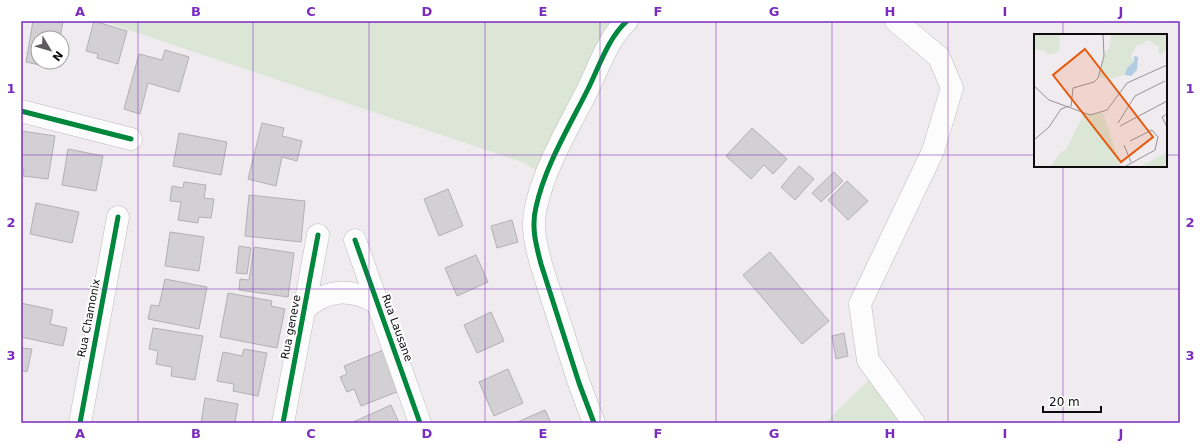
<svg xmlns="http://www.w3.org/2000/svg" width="1201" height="444" font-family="'DejaVu Sans',sans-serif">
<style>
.green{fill:#dbe6d6}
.building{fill:#d3d0d3;stroke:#b2b0b3}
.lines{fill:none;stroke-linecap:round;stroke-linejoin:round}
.minor-casing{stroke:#bdbabc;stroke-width:23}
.minor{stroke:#fdfcfd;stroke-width:22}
.cycleway-casing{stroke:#fff;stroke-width:8}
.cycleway{stroke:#00873e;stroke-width:5}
.grid{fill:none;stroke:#7b2cbf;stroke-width:1;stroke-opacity:0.55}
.labels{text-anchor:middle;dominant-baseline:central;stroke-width:4;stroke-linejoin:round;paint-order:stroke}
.street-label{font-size:11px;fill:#0e0c0e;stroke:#fff}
.inset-road{fill:none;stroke:#969295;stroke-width:1}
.view{fill:#e8590c;fill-opacity:0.15;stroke:#e8590c;stroke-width:2}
.inset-edge{fill:none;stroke:#0e0c0e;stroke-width:2}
.neatline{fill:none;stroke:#7b2cbf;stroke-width:1.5}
.grid-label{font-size:13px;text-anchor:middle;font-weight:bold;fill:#7b2cbf}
</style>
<rect width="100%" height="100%" fill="#f0ebef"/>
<g class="green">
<polygon points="102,21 615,21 536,170 522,162"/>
<polygon points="869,380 900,423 825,423"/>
</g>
<g class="building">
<polygon points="33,21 63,21 60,38 38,38 38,62 55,62 54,68 26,62"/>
<polygon points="94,21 127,31 118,64 97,58 98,54 86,51"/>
<polygon points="165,50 189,57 179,92 148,83 140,114 124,109 139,54 162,60"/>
<polygon points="262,123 284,128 282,136 302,141 297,161 282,157 276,186 248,179"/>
<polygon points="752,128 787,159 773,174 764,165 751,179 726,156"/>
<polygon points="22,131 55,136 48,179 23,176 24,169 21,169"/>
<polygon points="179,133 227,142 221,175 173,166"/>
<polygon points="68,149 103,156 96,191 62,185"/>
<polygon points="799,166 814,179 795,200 781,187"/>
<polygon points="834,172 843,181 821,202 812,193"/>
<polygon points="847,181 868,201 848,220 828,200"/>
<polygon points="184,182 206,185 204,198 214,199 211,218 199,217 198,223 178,220 181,202 170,201 172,186 183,188"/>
<polygon points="448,189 463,226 439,236 424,199"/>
<polygon points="249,195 305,201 301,242 245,236"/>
<polygon points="36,203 79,212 72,243 30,234"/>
<polygon points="512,220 518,242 497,248 491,226"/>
<polygon points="170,232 204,237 199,271 165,266"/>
<polygon points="239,246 251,248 247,274 236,273"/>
<polygon points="254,247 294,253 288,297 239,290 240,279 249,280"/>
<polygon points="770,252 829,321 802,344 743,275"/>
<polygon points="476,255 488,282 457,296 445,268"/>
<polygon points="165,279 207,287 199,329 148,319 151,305 159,306"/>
<polygon points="228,293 272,301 271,306 285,309 277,348 220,337"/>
<polygon points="21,303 53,310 50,324 67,328 63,346 21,337"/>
<polygon points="491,312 504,341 477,353 464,325"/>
<polygon points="153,328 203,336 195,380 171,376 172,367 156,364 158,351 149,349"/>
<polygon points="844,333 848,356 836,359 832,336"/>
<polygon points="21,348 32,349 27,372 21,370"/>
<polygon points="244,349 267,353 258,396 233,391 234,384 217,381 223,352 242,356"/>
<polygon points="386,349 402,390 361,406 354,389 347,392 340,377 347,374 344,366"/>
<polygon points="508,369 523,403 494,416 479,382"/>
<polygon points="205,398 238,404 235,423 236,423 201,423"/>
<polygon points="391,405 399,423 353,423 353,422"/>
<polygon points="545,410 551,423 515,423"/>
</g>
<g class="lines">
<g class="minor-casing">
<g id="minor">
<polyline points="896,21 939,57 952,88 933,151 860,304 868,360 914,423"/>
<polyline points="21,111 131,139"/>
<polyline points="355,240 420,423"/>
<path d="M304 309C328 289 349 288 376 302"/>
<polyline points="80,423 118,217"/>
<polyline points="283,423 318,235"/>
<path d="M594 423 579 383 541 264C536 245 531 227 536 207 545 166 569 127 588 89 599 67 608 38 627 21"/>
</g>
</g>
<use href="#minor" class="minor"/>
<g class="cycleway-casing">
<g id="cycleway">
<polyline points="21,111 131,139"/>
<polyline points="355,240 420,423"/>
<polyline points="80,423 118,217"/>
<polyline points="283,423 318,235"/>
<path d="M594 423 579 383 541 264C536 245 531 227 536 207 545 166 569 127 588 89 599 67 608 38 627 21"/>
</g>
</g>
<use href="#cycleway" class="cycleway"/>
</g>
<path class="grid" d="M138 21V423M253 21V423M369 21V423M485 21V423M600 21V423M716 21V423M832 21V423M948 21V423M1063 21V35M21 155H1035M1166 155H1180M1063 166V423M21 289H1180"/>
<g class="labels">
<g class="street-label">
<text transform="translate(89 318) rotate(-79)">Rua Chamonix</text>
<text transform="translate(291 327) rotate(-79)">Rua geneve</text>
<text transform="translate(397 328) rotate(70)">Rua Lausane</text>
</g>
</g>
<g transform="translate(1034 34)">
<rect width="133" height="133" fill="#f0ebef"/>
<path d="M0 0H27L25 6 26 15 20 20H14L11 17 0 15ZM77 0H133L131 17 127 20 124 19 125 13 113 6 106 12 104 10 97 21 100 28 93 34 91 41 75 45 65 43 71 17 76 13ZM69 79 87 133H16L27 118 32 116 49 81ZM133 118V133H105Z" fill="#dbe6d6"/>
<path d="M100 22 104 23 103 36 97 42 91 41 93 34 100 28Z" fill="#b2cce2"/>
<path class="inset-road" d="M0 52 15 66 56 81 73 76 93 49 133 31M37 73 39 54 60 48 64 44 70 22 69 0M133 80 128 83 133 93M84 89 101 62 131 47M86 92 133 67M0 106 15 93 27 75 35 72M96 107 118 96 124 103M90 111 97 128M92 132 121 116 124 103"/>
<path class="view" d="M51 15 119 103 87 128 19 41Z"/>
<rect width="133" height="133" class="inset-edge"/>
</g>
<rect width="1201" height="444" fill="none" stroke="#ffffff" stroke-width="44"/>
<g transform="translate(50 50) rotate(128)"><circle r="19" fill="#ffffff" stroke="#9f9e9f"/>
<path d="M0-3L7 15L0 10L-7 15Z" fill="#5d5a5d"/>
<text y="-6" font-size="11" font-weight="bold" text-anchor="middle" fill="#0e0c0e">N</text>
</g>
<path d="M1043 406v6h58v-6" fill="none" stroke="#0e0c0e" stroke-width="2"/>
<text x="1049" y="406" font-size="12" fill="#0e0c0e" stroke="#ffffff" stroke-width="3" paint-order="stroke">20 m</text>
<rect x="22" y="22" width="1157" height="400" class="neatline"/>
<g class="grid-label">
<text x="80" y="16">A</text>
<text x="196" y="16">B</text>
<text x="311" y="16">C</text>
<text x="427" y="16">D</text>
<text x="543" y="16">E</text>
<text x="658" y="16">F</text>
<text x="774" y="16">G</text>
<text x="890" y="16">H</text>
<text x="1005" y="16">I</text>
<text x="1121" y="16">J</text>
<text x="11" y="93">1</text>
<text x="1190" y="93">1</text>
<text x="11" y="227">2</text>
<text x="1190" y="227">2</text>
<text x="11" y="360">3</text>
<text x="1190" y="360">3</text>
<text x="80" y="438">A</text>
<text x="196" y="438">B</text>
<text x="311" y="438">C</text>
<text x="427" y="438">D</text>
<text x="543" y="438">E</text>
<text x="658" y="438">F</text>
<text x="774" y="438">G</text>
<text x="890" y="438">H</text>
<text x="1005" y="438">I</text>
<text x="1121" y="438">J</text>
</g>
</svg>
